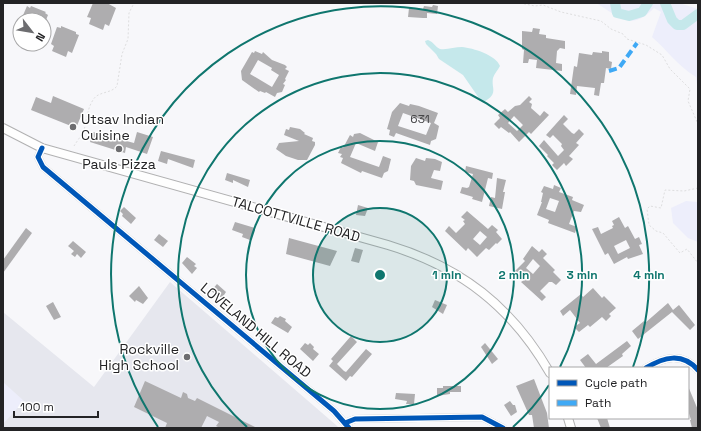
<svg xmlns="http://www.w3.org/2000/svg" width="701" height="431" font-family="'Space Grotesk',sans-serif">
<style>
.built{fill:#e6e7ee}
.green{fill:#edeefb}
.water{fill:#c5e8eb}
.lines{fill:none;stroke-linecap:round;stroke-linejoin:round}
.river{stroke:#c5e8eb;stroke-width:10}
.building{fill:#aeadaf;fill-rule:evenodd}
.minor-casing{stroke:#b1b1b2;stroke-width:8}
.major-casing{stroke:#b1b1b2;stroke-width:10}
.path{stroke:#dededf;stroke-width:1;stroke-dasharray:2 2;stroke-linecap:butt}
.minor{stroke:#fefefe;stroke-width:6}
.major{stroke:#fefefe;stroke-width:8}
.quiet{stroke:#3fa9f5;stroke-width:4;stroke-dasharray:8 4;stroke-linecap:butt}
.cycleway-casing{stroke:#fff;stroke-width:8}
.cycleway{stroke:#0057b8;stroke-width:5}
.ring{fill:none;stroke:#0f766e;stroke-width:2}
.poi-dot{fill:#6d6d70;stroke:#fff;stroke-width:1.5}
.labels{text-anchor:middle;dominant-baseline:central;stroke-width:3;stroke-linejoin:round;paint-order:stroke}
.number-label{font-size:12px;fill:#464648}
.poi-label{font-size:14px;fill:#232325;stroke:#fff;text-anchor:start}
.street-label{font-size:14px;fill:#232325;stroke:#fff}
.centre{fill:#0f766e;stroke:#fff;stroke-width:2}
.ring-label{font-size:12px;text-anchor:middle;font-weight:bold;fill:#0f766e;stroke:#fff;stroke-width:3;stroke-linejoin:round;paint-order:stroke}
</style>
<rect width="100%" height="100%" fill="#f7f7fa"/>
<polygon class="built" points="170,282 336,425 339,428 3,428 3,312 94,387"/>
<g class="green">
<path d="M596 3H679L698 9V91L696 77C678 66 668 51 652 37L661 12 654 8C631 32 620 17 596 3Z"/>
<polygon points="686,201 698,202 698,242 688,238 673,223 671,208"/>
<polygon points="3,382 24,401 3,424"/>
</g>
<path class="water" d="M428 40C434 42 435 47 440 49 447 50 455 47 462 47 473 48 496 55 500 66 498 70 494 74 493 78 491 89 499 93 484 102L481 101 463 75 439 59 436 54 426 44 425 41Z"/>
<g class="lines">
<g class="river">
<polyline points="615,3 617,13 629,16 642,12 648,3"/>
<polyline points="665,3 672,20 677,25 683,25 698,14"/>
</g>
</g>
<g class="building">
<polygon points="93,3 107,3 116,8 109,26 105,24 103,30 89,24 91,18 87,17"/>
<polygon points="433,5 438,6 437,14 427,13 427,18 423,18 408,17 409,8 423,9 424,6 432,7"/>
<polygon points="27,6 30,8 31,6 46,12 45,13 48,15 46,20 21,20"/>
<polygon points="61,26 76,32 76,34 79,35 72,53 68,51 66,57 52,51 54,46 51,44 57,27 61,28"/>
<polygon points="533,28 540,29 539,34 546,35 546,38 565,41 565,49 560,48 557,51 556,63 562,64 562,71 536,68 537,60 529,59 528,63 523,63 524,50 522,49 522,31 532,32"/>
<path d="M255 51 262 54 263 52 272 60 285 65 287 67 285 69 289 71 285 79 286 80 283 84 285 85 282 92 277 93 275 97 266 92 265 93 260 91 259 92 242 80 241 71 252 52 254 53ZM258 60 272 68 271 70 279 75 272 87 250 74Z"/>
<polygon points="602,51 609,52 609,61 612,62 611,69 606,68 604,83 601,83 599,96 594,95 595,88 577,86 576,95 570,94 574,66 577,67 579,53 592,55 593,52 602,53"/>
<polygon points="53,96 84,109 76,128 31,110 36,97 51,103"/>
<path d="M529 96 532 99 529 102 532 104 531 108 540 116 544 111 549 115 531 134 529 132 519 142 510 132 509 133 501 127 499 129 494 124 500 118 498 115 505 109 508 112 515 106 520 105ZM514 116 523 125 517 131 508 123Z"/>
<path d="M400 103 409 106 410 104 419 106 438 113 434 123 439 126 437 135 436 139 431 141 430 145 396 133 394 137 389 135 390 130 387 129 392 112ZM403 113 431 123 426 135 398 126Z"/>
<polygon points="564,115 568,119 563,124 572,133 574,134 579,129 584,134 576,143 579,145 569,156 573,159 566,166 564,163 557,170 552,165 554,163 547,156 548,155 539,146 544,140 558,156 564,150 561,146 562,144 553,135 550,138 546,135"/>
<polygon points="290,127 300,129 305,133 304,134 313,138 312,141 315,142 315,145 307,160 298,160 286,156 276,149 279,143 299,141 284,135 286,129 289,130"/>
<polygon points="93,132 134,143 137,132 153,137 147,154 126,147 125,153 90,142"/>
<polygon points="360,133 378,142 375,151 356,143 350,157 379,167 383,156 391,159 388,171 384,173 382,178 362,171 361,173 341,163 343,158 340,157 342,154 338,153 341,147 343,148 350,135 353,137 354,134"/>
<polygon points="161,151 195,160 193,168 168,159 167,164 158,161"/>
<polygon points="416,158 425,161 426,158 435,159 442,162 440,171 434,170 431,178 443,181 441,190 416,185 414,181 410,180 411,166"/>
<polygon points="466,166 493,173 492,179 488,178 482,202 472,199 473,197 460,193 462,187 467,188 469,187 473,174 465,172"/>
<polygon points="227,173 250,180 248,187 233,180 233,183 225,180"/>
<polygon points="497,178 506,180 503,192 505,192 502,209 489,206 491,197 495,198"/>
<path d="M554 185 561 188 559 192 573 197 572 200 584 205 581 212 574 211 569 224 577 227 575 233 548 223 549 220 537 215 542 202H541L543 193 541 192 544 186 553 189ZM550 198 559 201 555 212 546 209Z"/>
<polygon points="358,205 368,208 365,216 356,215"/>
<polygon points="124,207 136,218 131,224 122,216 123,214 120,211"/>
<path d="M467 211 488 229 492 225 498 230 496 232 502 239 497 244 496 243 489 250 486 248 477 257 468 248 466 251 445 231 449 226 456 233 465 224 463 221 465 220 461 217ZM480 231 487 237 480 245 473 239Z"/>
<path d="M619 217 625 228 628 226 635 239 639 237 642 244 639 245 643 254 628 259 627 257 614 264 608 253 605 255 592 229 598 227 601 234 613 228 612 226 614 225 612 221ZM626 240 630 248 618 254 614 246Z"/>
<polygon points="235,222 255,228 250,240 242,237 243,234 232,230"/>
<polygon points="26,228 32,233 3,273 3,260"/>
<polygon points="159,234 168,241 163,247 154,240"/>
<polygon points="289,238 337,251 330,266 286,254"/>
<polygon points="73,241 86,252 81,258 77,254 75,257 71,254 74,251 68,246"/>
<path d="M532 246 539 252 542 249 547 254 543 258 555 270 553 272 561 280 556 285 552 282H549L540 291 546 297 542 301 521 282 524 280 515 271 525 261 523 259ZM533 259 540 266 533 274 526 268Z"/>
<polygon points="355,248 363,250 359,263 351,261"/>
<polygon points="187,257 196,264 194,266 197,268 192,274 182,263"/>
<polygon points="217,284 226,292 222,298 211,291"/>
<polygon points="139,286 148,298 143,304 136,300 135,302 129,296"/>
<polygon points="593,288 602,298 604,296 616,308 609,314 611,316 606,321 602,317 590,327 588,325 579,332 574,327 580,323 570,310 563,316 560,311 581,294 583,297"/>
<polygon points="435,300 447,305 443,314 432,307"/>
<polygon points="53,302 61,317 54,320 46,306"/>
<polygon points="668,303 673,310 679,305 695,325 690,330 672,312 638,339 632,331 644,321 645,323"/>
<polygon points="280,316 286,319 285,321 292,327 288,333 271,323 275,317 278,318"/>
<polygon points="351,336 357,342 337,364 344,371 346,372 366,349 372,354 352,377 350,376 346,381 329,366 333,361 331,359"/>
<polygon points="627,341 631,346 622,354 623,356 606,368 586,368 580,360 588,354 596,364"/>
<polygon points="305,343 308,345 310,343 314,347 313,349 319,354 313,361 300,349"/>
<polygon points="485,343 498,359 492,364 481,347"/>
<polygon points="534,379 547,413 549,428 534,428 532,415 529,415 516,386"/>
<polygon points="145,381 181,398 183,392 187,394 188,398 195,401 197,398 257,428 220,428 216,426 219,422 207,416 201,428 165,428 167,423 134,407"/>
<polygon points="443,386 461,386 461,392 450,392 450,394 437,396 437,388 443,388"/>
<polygon points="688,386 698,410 698,428 692,428 690,420 691,420 688,410"/>
<polygon points="396,393 415,394 414,404 406,404 407,401 395,399"/>
<polygon points="510,401 513,405 515,405 517,412 511,416 504,405"/>
<polygon points="597,418 607,418 610,428 601,428"/>
</g>
<g class="lines">
<g class="minor-casing">
<g id="minor">
<polyline points="42,148 38,157 43,167 334,411 349,428"/>
<path d="M646 368C664 357 682 352 698 370"/>
<polyline points="345,423 355,419 482,417 503,428"/>
</g>
</g>
<g class="major-casing">
<g id="major">
<path d="M3 128 42 148 388 245C461 267 512 307 550 373"/>
<polyline points="568,418 571,428"/>
</g>
</g>
<g class="path">
<polyline points="520,3 535,6 543,5 561,12 601,21 611,29 623,34 627,39 646,45 662,55 670,69 690,89 688,101 698,124"/>
<path d="M74 146C77 141 82 135 84 130 87 120 87 109 93 100 98 91 111 94 117 86L122 54 128 39 129 13 134 3"/>
<polyline points="698,188 684,191 665,190 661,208 650,206 647,209 649,225 656,231 663,233 680,253 687,249 698,263"/>
</g>
<use href="#minor" class="minor"/>
<use href="#major" class="major"/>
<polyline class="quiet" points="609,71 619,68 637,43"/>
<g class="cycleway-casing">
<g id="cycleway">
<polyline points="42,148 38,157 43,167 334,411 349,428"/>
<path d="M646 368C664 357 682 352 698 370"/>
<polyline points="345,423 355,419 482,417 503,428"/>
</g>
</g>
<use href="#cycleway" class="cycleway"/>
</g>
<circle cx="380" cy="275" r="67" fill="#0f766e" fill-opacity=".12"/>
<g class="ring">
<circle cx="380" cy="275" r="67"/>
<circle cx="380" cy="275" r="134"/>
<path d="M549 385A202 202 0 0 1 513 427M247 427A202 202 0 1 1 560 367"/>
<path d="M158 427A269 269 0 1 1 633 367"/>
</g>
<g class="poi-dot">
<circle cx="73" cy="127" r="4"/>
<circle cx="119" cy="149" r="4"/>
<circle cx="187" cy="357" r="4"/>
</g>
<g class="labels">
<g class="number-label">
<text x="420" y="119">631</text>
</g>
<g class="poi-label">
<text x="81" y="119">Utsav Indian<tspan x="81" dy="16">Cuisine</tspan></text>
<text x="119" y="164" text-anchor="middle">Pauls Pizza</text>
<text x="179" y="349" text-anchor="end">Rockville<tspan x="179" dy="16">High School</tspan></text>
</g>
<g class="street-label">
<text transform="translate(296 219) rotate(16)">TALCOTTVILLE ROAD</text>
<text transform="translate(256 330) rotate(40)">LOVELAND HILL ROAD</text>
</g>
</g>
<circle cx="380" cy="275" r="6" class="centre"/>
<g class="ring-label">
<text x="447" y="279">1 min</text>
<text x="514" y="279">2 min</text>
<text x="582" y="279">3 min</text>
<text x="649" y="279">4 min</text>
</g>
<rect width="701" height="431" fill="none" stroke="#232325" stroke-width="8"/>
<rect x="549" y="367" width="140" height="52" fill="#ffffff" stroke="#a7a7a8"/>
<rect x="557" y="380" width="20" height="6" fill="#0057b8" stroke="#a7a7a8"/>
<text x="585" y="387" font-size="12" fill="#232325">Cycle path</text>
<rect x="557" y="400" width="20" height="6" fill="#3fa9f5" stroke="#a7a7a8"/>
<text x="585" y="407" font-size="12" fill="#232325">Path</text>
<g transform="translate(32 32) rotate(121)"><circle r="19" fill="#ffffff" stroke="#a7a7a8"/>
<path d="M0-3L7 15L0 10L-7 15Z" fill="#6d6d70"/>
<text y="-6" font-size="11" font-weight="bold" text-anchor="middle" fill="#232325">N</text>
</g>
<path d="M14 411v6h84v-6" fill="none" stroke="#232325" stroke-width="2"/>
<text x="20" y="411" font-size="12" fill="#232325" stroke="#ffffff" stroke-width="3" paint-order="stroke">100 m</text>
</svg>
